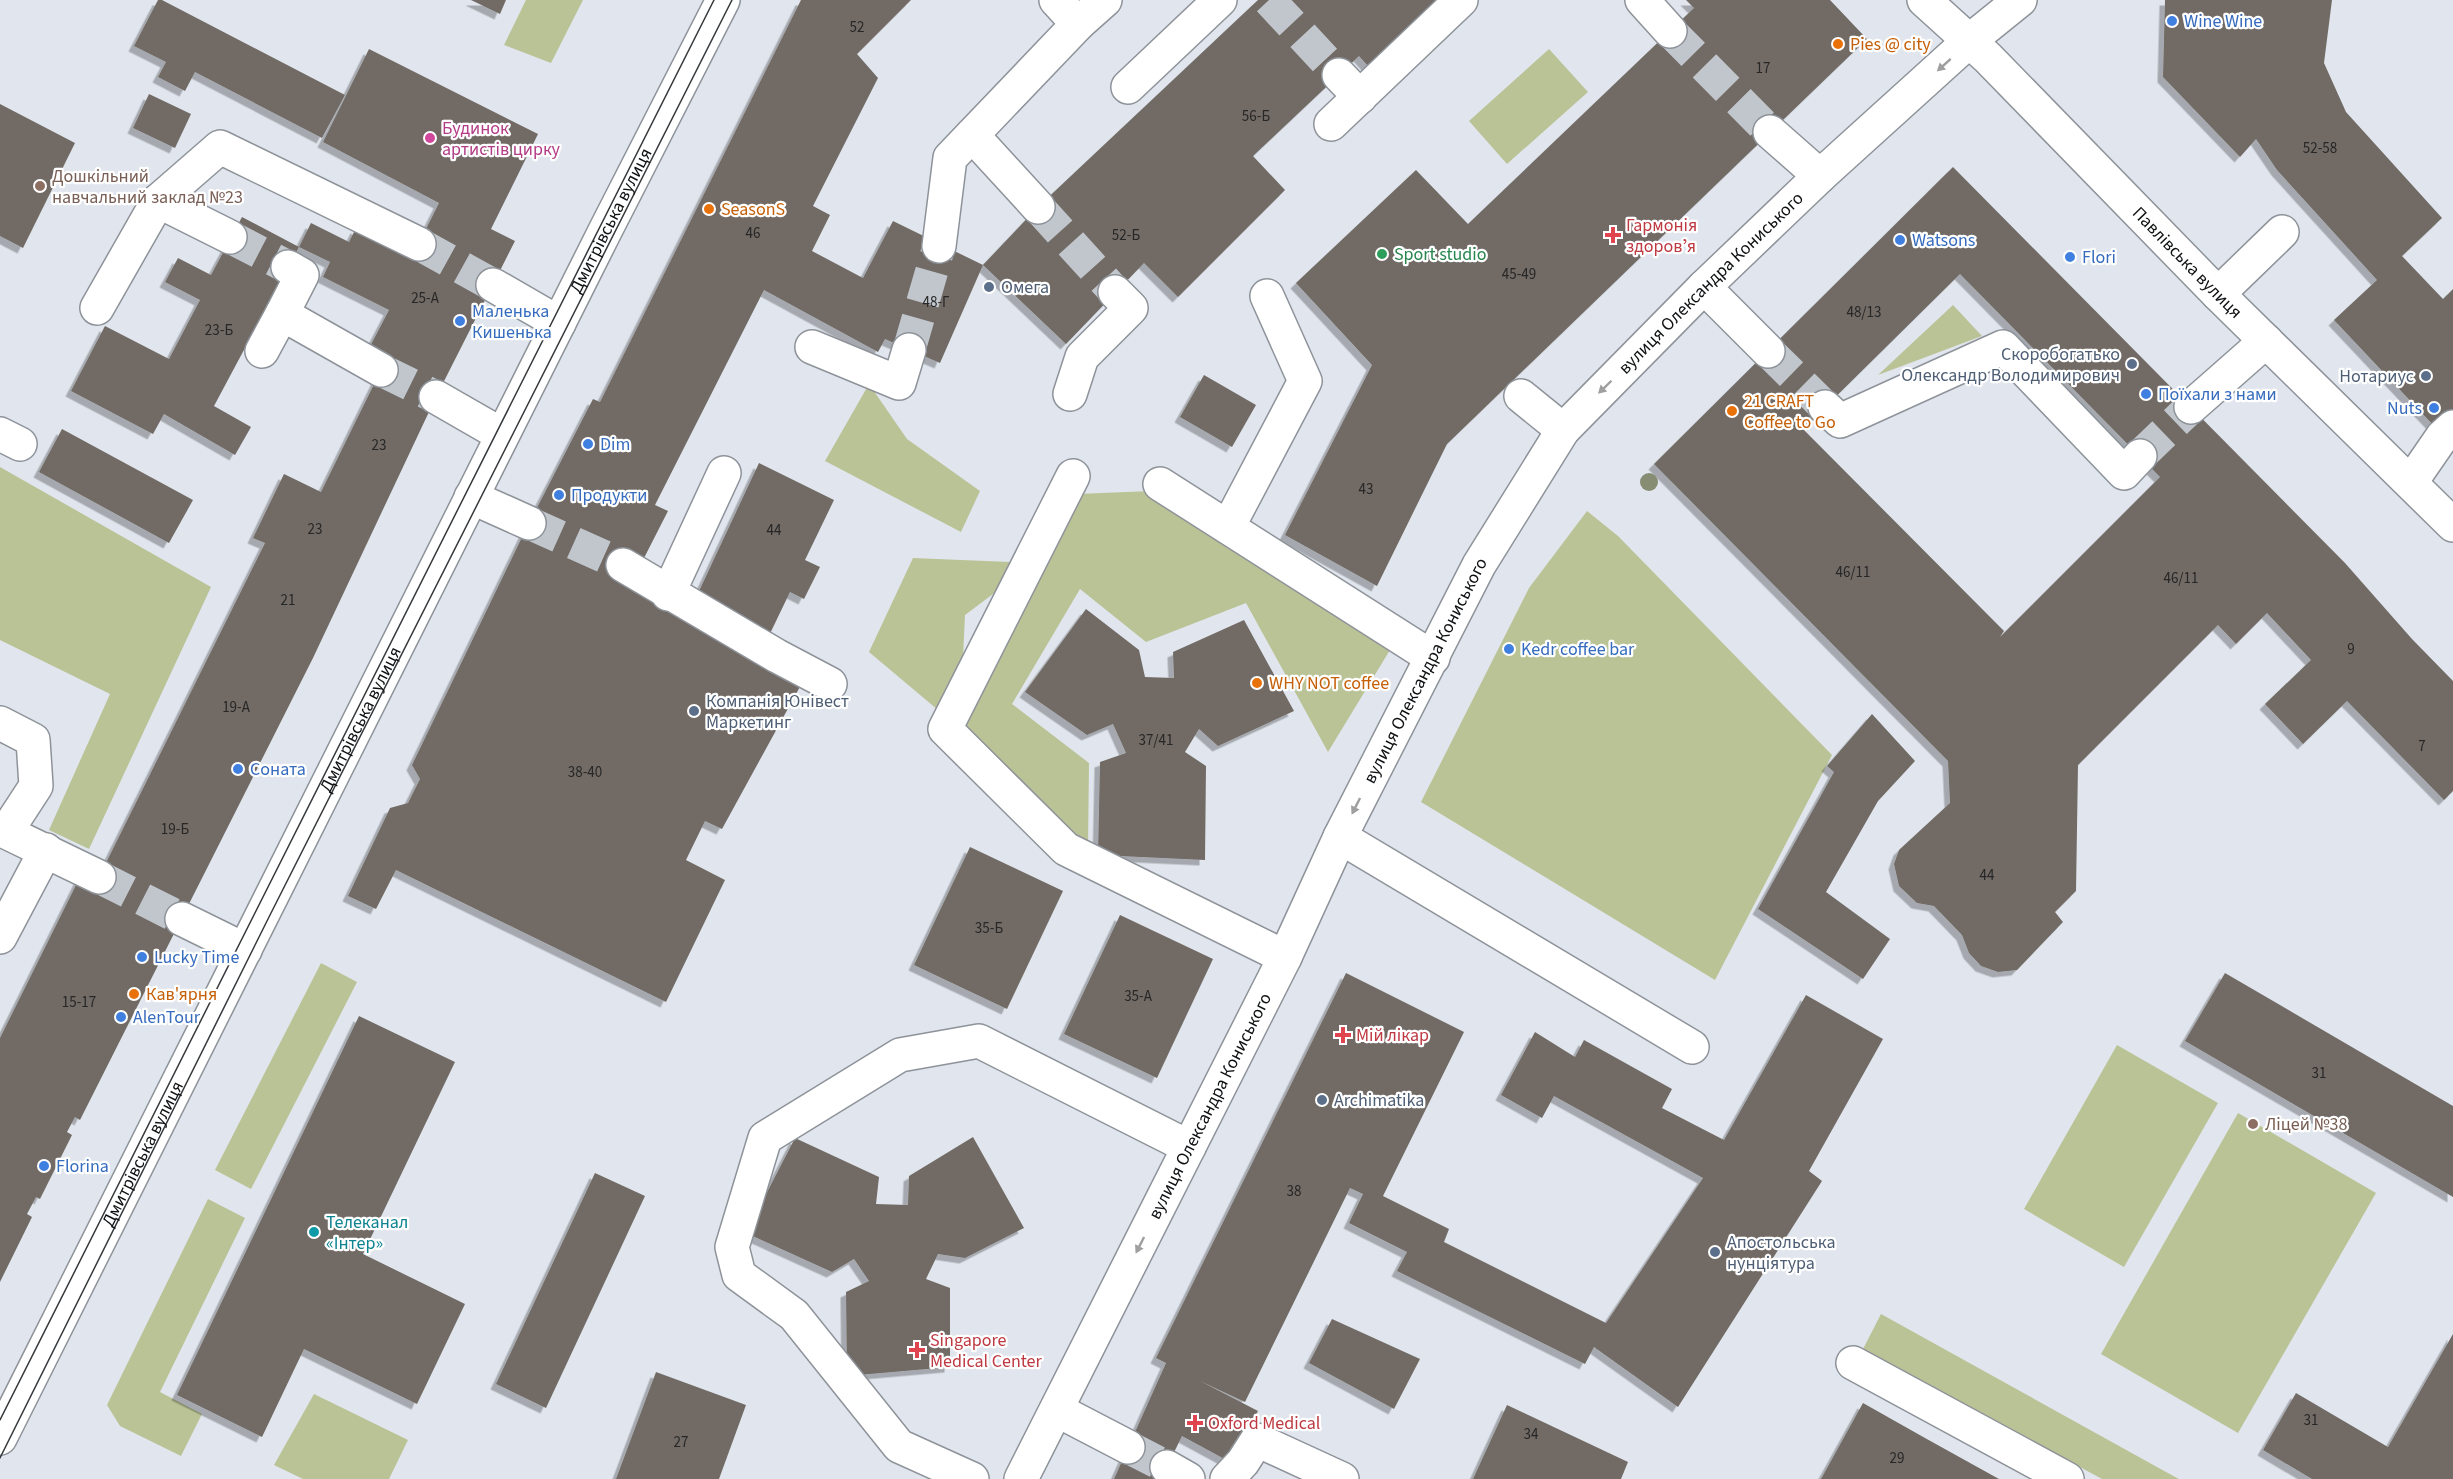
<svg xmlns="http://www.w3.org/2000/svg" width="2453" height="1479" font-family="'Source Sans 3',sans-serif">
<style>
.green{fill:#bac396}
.building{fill:#716b65;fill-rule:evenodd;filter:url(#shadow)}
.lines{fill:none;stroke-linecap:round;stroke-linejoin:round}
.minor-tunnel{stroke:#c1c6cd;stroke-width:33;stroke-dasharray:33 16;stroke-linecap:butt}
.minor-casing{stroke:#8e939a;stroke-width:36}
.minor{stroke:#fff;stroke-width:33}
.tram{stroke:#373a3d;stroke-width:1.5}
.tree{fill:#868d73}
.oneway{fill:#9f9fa0}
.shop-dot{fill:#3f7fe0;stroke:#fff;stroke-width:2}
.food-dot{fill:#e8710a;stroke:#fff;stroke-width:2}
.hotel-dot{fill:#d1479c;stroke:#fff;stroke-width:2}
.education-dot{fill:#8d6e63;stroke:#fff;stroke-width:2}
.health-dot{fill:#e0444e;stroke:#fff;stroke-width:2}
.leisure-dot{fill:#2e9e5b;stroke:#fff;stroke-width:2}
.service-dot{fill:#5c6f8a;stroke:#fff;stroke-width:2}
.culture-dot{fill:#0f9aa8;stroke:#fff;stroke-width:2}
.labels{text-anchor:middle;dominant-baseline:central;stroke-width:4.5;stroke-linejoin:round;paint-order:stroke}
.number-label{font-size:15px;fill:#272727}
.shop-label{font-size:18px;fill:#366cbe;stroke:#fff;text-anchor:start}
.food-label{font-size:18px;fill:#c56008;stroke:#fff;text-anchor:start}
.hotel-label{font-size:18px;fill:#b23c85;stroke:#fff;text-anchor:start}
.education-label{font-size:18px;fill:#785e54;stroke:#fff;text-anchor:start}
.street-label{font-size:18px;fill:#0e1012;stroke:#fff}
.health-label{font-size:18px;fill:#be3a42;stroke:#fff;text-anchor:start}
.leisure-label{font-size:18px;fill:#27864d;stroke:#fff;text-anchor:start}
.service-label{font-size:18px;fill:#4e5e75;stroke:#fff;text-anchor:start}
.culture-label{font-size:18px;fill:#0d838f;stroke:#fff;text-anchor:start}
</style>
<defs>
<filter id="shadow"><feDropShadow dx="-5.5" dy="5.5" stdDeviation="0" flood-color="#0004"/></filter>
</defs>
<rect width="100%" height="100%" fill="#e1e6ee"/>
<g class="green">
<polygon points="526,0 583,0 551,63 504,45"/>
<polygon points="1549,49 1588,92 1507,164 1469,121"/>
<polygon points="1953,305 1982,336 1878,375"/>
<polygon points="869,384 907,439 980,491 961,532 825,461"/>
<polygon points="0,467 211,587 89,849 49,830 110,694 0,640"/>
<polygon points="1151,491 1393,645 1328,752 1246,603 1146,642 1080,589 1012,704 1089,763 1088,849 960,725 1078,494"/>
<polygon points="1587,511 1618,536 1832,755 1715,980 1421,802 1529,588"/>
<polygon points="913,558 1010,562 997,591 965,615 963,657 938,710 869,652"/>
<polygon points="321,963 357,982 251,1189 215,1170"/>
<polygon points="2117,1045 2218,1103 2124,1267 2024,1209"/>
<polygon points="2238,1113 2376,1193 2238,1433 2101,1354"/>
<polygon points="208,1199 245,1218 160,1392 202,1414 181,1456 120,1426 107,1405"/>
<polygon points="1881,1314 2166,1472 2179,1479 2102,1479 1863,1349"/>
<polygon points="314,1394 408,1440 389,1479 303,1479 274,1465"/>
</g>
<g class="building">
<polygon points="158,0 162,0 345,95 322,138 195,72 185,91 158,77 166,62 134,46"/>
<polygon points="471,0 506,0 500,14"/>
<polygon points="801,0 911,0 857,54 878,78 813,206 830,215 812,251 863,278 893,221 983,265 940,363 885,339 878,352 764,290 655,505 668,511 643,560 629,552 616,580 698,622 802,683 722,829 705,821 686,860 725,880 666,1002 396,870 376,909 348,896 390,808 408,803 420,779 412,765 524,533 593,399 600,402"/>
<polygon points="1258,0 1436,0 1368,66 1359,56 1253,156 1285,190 1178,297 1144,263 1066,344 983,265 1038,207"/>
<polygon points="1686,0 1830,0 1867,39 1447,444 1377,586 1285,535 1372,365 1296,283 1416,170 1468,224 1694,8"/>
<polygon points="2165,0 2332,0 2324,63 2346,112 2442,218 2402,256 2443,299 2453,289 2453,410 2435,427 2334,320 2377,280 2277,170 2256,139 2240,157 2163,77"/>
<polygon points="369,49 538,134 491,229 515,241 436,397 313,658 80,1120 75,1117 67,1132 72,1135 40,1199 36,1197 27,1214 32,1217 0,1282 0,1038 84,869 99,877 265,543 253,538 284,474 321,492 381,370 363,360 389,310 323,277 330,262 299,247 311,223 349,242 356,228 412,257 439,203 323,142"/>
<polygon points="149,94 191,114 175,148 133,128"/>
<polygon points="0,104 75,143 23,248 0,236"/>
<path d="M1953 167 2345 563 2412 639 2453 681V791L2444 800 2347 701 2303 744 2265 704 2311 660 2267 613 2236 644 2218 625 2078 765 2076 891 2055 912 2063 922 2017 970 1998 972 1981 966 1969 953 1962 935 1934 906 1917 903 1899 886 1894 864 1899 850 1950 803 1948 761 1654 464ZM1960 274 2160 477 2000 637 2004 631 1803 429Z"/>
<polygon points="242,217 299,247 214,406 251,427 235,455 164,414 153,434 71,391 105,326 169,359 200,300 165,282 178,258 211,275"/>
<polygon points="1204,375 1256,405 1232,447 1180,417"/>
<polygon points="62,429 193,500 169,543 39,472"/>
<polygon points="759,463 834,500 805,560 820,567 804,599 790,592 765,644 693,604"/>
<polygon points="1086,609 1139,650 1145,677 1174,678 1173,652 1244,620 1294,711 1218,746 1199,729 1185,752 1206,766 1205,860 1098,855 1100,762 1126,753 1113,724 1087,735 1025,692"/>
<polygon points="1872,714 1915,761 1878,801 1826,892 1890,939 1863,979 1758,909 1834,772 1827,766"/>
<polygon points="970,847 1063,891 1007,1009 914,965"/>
<polygon points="1120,915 1213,959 1157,1078 1064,1034"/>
<polygon points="1346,973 1464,1032 1383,1196 1449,1229 1444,1242 1606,1323 1703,1178 1554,1096 1542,1118 1501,1095 1535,1032 1575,1057 1584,1040 1672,1089 1662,1108 1724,1140 1806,995 1883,1039 1809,1171 1822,1181 1678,1407 1594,1347 1585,1364 1397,1271 1407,1252 1349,1223 1363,1194 1350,1188 1245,1402 1200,1381 1258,1411 1230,1462 1182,1436 1161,1479 1114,1479 1166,1363 1156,1358"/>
<polygon points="2225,973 2453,1106 2453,1197 2185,1041"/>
<polygon points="359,1016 455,1062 363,1254 465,1304 417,1404 304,1349 262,1437 177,1395"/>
<polygon points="973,1137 1024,1228 965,1258 938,1254 926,1279 950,1288 950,1367 847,1376 846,1292 869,1281 854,1259 832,1272 746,1233 795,1138 879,1177 876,1204 908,1205 909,1176"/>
<polygon points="595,1173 645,1196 546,1408 496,1384"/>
<polygon points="1332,1319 1420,1359 1394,1409 1309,1363"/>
<polygon points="2453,1334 2453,1479 2312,1479 2263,1450 2296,1393 2388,1447"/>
<polygon points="656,1372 746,1405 719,1479 616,1479"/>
<polygon points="1863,1403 1925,1438 1999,1479 1821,1479"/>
<polygon points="1507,1405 1628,1462 1621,1479 1473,1479"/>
</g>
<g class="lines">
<g class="minor-tunnel">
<polyline points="1269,0 1339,75"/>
<polyline points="1670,31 1770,132"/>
<polyline points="1038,207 1115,292"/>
<polyline points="230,237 288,267"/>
<polyline points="419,244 493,285"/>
<polyline points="909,350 939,246"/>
<polyline points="1768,351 1825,407"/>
<polyline points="381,370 436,397"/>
<polyline points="2140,456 2191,407"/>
<polyline points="529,523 623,565"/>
<polyline points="99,877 182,919"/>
<polyline points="1128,1447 1167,1467"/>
</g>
<g class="minor-casing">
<g id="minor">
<polyline points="1056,0 1078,24 1105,0"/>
<polyline points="1642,0 1670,31"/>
<path id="s1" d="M1924 0 1988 58 2218 294 2453 525"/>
<polyline points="1339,75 1360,97"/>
<polyline points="1128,87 1220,0"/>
<polyline points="1331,124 1461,0"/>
<polyline points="1770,132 1820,176"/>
<polyline points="972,135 1038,207"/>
<polyline points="158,201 220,147 419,244"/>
<polyline points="939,246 950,158 1078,24"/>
<polyline points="493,285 559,323"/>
<polyline points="1704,287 1768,351"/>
<polyline points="2218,294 2282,232"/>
<polyline points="97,308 158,201 230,237"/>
<polyline points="282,314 302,275 288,267"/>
<polyline points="812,347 899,383 909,350"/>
<polyline points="262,351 282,314 381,370"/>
<polyline points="1070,394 1082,357 1131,308 1115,292"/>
<polyline points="1521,396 1563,430"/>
<polyline points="436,397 502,435"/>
<polyline points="1825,407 1840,421 2003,347 2124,473 2140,456"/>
<polyline points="2191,407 2266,341"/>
<polyline points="0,434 20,444"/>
<polyline points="1073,476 945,729 1066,849 1285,957"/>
<polyline points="2411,482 2442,437 2453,427"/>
<polyline points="1160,484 1433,658"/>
<polyline points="471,497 529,523"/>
<polyline points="1228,527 1305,381 1267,296"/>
<polyline points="623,565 777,656 830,684"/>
<polyline points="668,594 724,473"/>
<polyline points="0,723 33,740 36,786 6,832 99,877"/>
<polyline points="1340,837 1692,1047"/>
<polyline points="182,919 245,950"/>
<polyline points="0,937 46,850"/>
<polyline points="1853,1363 2067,1479"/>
<polyline points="1057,1410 1128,1447"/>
<path id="s2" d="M0 1438 605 231 723 0"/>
<polyline points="1167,1467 1188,1479"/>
<polyline points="972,1479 899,1446 794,1315 739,1275 732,1247 765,1138 900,1055 979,1041 1189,1147"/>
<path id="s3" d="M1021 1479 1285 957 1340 837 1479 565 1563 430 1704 287 1820 176 1968 42 2020 0"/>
<polyline points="1227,1479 1243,1462 1257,1440 1342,1479"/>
</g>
</g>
<use href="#minor" class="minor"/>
<g class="tram">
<polyline points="0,1420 714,0"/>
<polyline points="0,1458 269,917 732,0"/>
</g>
</g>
<circle class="tree" cx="1649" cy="482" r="9"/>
<defs><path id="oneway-solid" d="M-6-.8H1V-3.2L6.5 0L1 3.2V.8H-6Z" transform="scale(1.5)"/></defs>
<g class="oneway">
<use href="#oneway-solid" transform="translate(1944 65) rotate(138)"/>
<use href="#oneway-solid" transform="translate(1605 387) rotate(136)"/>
<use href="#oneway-solid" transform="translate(1356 806) rotate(117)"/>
<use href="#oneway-solid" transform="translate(1140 1245) rotate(117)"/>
</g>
<g class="shop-dot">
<circle cx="2172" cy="21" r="6"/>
<circle cx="1900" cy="240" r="6"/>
<circle cx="2070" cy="257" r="6"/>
<circle cx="460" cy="321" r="6"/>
<circle cx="2146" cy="394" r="6"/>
<circle cx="2434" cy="408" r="6"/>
<circle cx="588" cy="444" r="6"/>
<circle cx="559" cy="495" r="6"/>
<circle cx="1509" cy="649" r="6"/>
<circle cx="238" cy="769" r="6"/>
<circle cx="142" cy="957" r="6"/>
<circle cx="121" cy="1017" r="6"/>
<circle cx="44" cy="1166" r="6"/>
</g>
<g class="food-dot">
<circle cx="1838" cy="44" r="6"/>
<circle cx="709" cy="209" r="6"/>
<circle cx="1732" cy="411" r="6"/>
<circle cx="1257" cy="683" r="6"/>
<circle cx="134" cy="994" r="6"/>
</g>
<circle class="hotel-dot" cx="430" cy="138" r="6"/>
<g class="education-dot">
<circle cx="40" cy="186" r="6"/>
<circle cx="2253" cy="1124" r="6"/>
</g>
<g class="health-dot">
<path d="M1610 226h6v6h6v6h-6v6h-6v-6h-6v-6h6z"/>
<path d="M1340 1026h6v6h6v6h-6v6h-6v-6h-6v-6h6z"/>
<path d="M914 1341h6v6h6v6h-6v6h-6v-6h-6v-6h6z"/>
<path d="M1192 1414h6v6h6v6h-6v6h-6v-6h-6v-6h6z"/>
</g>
<circle class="leisure-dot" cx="1382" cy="254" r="6"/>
<g class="service-dot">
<circle cx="989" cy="287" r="6"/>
<circle cx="2132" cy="364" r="6"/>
<circle cx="2426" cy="376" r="6"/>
<circle cx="694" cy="711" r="6"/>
<circle cx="1322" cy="1100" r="6"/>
<circle cx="1715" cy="1252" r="6"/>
</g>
<circle class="culture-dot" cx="314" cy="1232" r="6"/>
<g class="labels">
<g class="number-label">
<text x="857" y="27">52</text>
<text x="1763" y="68">17</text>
<text x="1256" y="116">56-Б</text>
<text x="2320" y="148">52-58</text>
<text x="753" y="233">46</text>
<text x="1126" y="235">52-Б</text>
<text x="1519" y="274">45-49</text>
<text x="425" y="298">25-А</text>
<text x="936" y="302">48-Г</text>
<text x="1864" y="312">48/13</text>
<text x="219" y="330">23-Б</text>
<text x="379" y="445">23</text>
<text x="1366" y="489">43</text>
<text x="315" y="529">23</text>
<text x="774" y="530">44</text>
<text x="1853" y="572">46/11</text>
<text x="2181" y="578">46/11</text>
<text x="288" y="600">21</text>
<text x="2351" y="649">9</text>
<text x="236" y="707">19-А</text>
<text x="1156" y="740">37/41</text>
<text x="2422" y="746">7</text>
<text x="585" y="772">38-40</text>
<text x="175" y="829">19-Б</text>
<text x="1987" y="875">44</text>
<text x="989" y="928">35-Б</text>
<text x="1138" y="996">35-А</text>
<text x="79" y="1002">15-17</text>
<text x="2319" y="1073">31</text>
<text x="1294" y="1191">38</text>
<text x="2311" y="1420">31</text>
<text x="1531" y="1434">34</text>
<text x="681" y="1442">27</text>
<text x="1897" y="1458">29</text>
</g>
<g class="shop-label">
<text x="2184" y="21">Wine Wine</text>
<text x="1912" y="240">Watsons</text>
<text x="2082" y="257">Flori</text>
<text x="472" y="311">Маленька<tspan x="472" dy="21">Кишенька</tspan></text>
<text x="2158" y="394">Поїхали з нами</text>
<text x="2422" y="408" text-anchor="end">Nuts</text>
<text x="600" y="444">Dim</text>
<text x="571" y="495">Продукти</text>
<text x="1521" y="649">Kedr coffee bar</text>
<text x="250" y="769">Соната</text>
<text x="154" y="957">Lucky Time</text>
<text x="133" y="1017">AlenTour</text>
<text x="56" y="1166">Florina</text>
</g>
<g class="food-label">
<text x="1850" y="44">Pies @ city</text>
<text x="721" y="209">SeasonS</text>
<text x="1744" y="401">21 CRAFT<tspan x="1744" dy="21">Coffee to Go</tspan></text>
<text x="1269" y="683">WHY NOT coffee</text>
<text x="146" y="994">Кав'ярня</text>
</g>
<g class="hotel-label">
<text x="442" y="128">Будинок<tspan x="442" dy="21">артистів цирку</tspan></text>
</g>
<g class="education-label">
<text x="52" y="176">Дошкільний<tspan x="52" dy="21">навчальний заклад №23</tspan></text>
<text x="2265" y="1124">Ліцей №38</text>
</g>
<g class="street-label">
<text stroke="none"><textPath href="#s2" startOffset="1362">Дмитрівська вулиця</textPath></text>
<text stroke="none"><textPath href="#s1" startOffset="372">Павлівська вулиця</textPath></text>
<text stroke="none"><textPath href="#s3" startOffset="1390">вулиця Олександра Кониського</textPath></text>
<text stroke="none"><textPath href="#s3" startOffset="904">вулиця Олександра Кониського</textPath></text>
<text stroke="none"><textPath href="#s2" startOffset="804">Дмитрівська вулиця</textPath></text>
<text stroke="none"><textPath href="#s3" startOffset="418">вулиця Олександра Кониського</textPath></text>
<text stroke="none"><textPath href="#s2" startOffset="318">Дмитрівська вулиця</textPath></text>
</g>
<g class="health-label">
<text x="1626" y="225">Гармонія<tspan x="1626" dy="21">здоровʼя</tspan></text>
<text x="1356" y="1035">Мій лікар</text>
<text x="930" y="1340">Singapore<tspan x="930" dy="21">Medical Center</tspan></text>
<text x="1208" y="1423">Oxford Medical</text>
</g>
<g class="leisure-label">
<text x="1394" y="254">Sport studio</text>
</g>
<g class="service-label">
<text x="1001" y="287">Омега</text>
<text x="2120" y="354" text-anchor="end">Скоробогатько<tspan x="2120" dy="21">Олександр Володимирович</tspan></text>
<text x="2414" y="376" text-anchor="end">Нотариус</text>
<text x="706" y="701">Компанія Юнівест<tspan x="706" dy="21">Маркетинг</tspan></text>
<text x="1334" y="1100">Archimatika</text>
<text x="1727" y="1242">Апостольська<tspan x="1727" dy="21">нунціятура</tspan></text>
</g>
<g class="culture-label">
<text x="326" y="1222">Телеканал<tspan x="326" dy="21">«Інтер»</tspan></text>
</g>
</g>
</svg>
